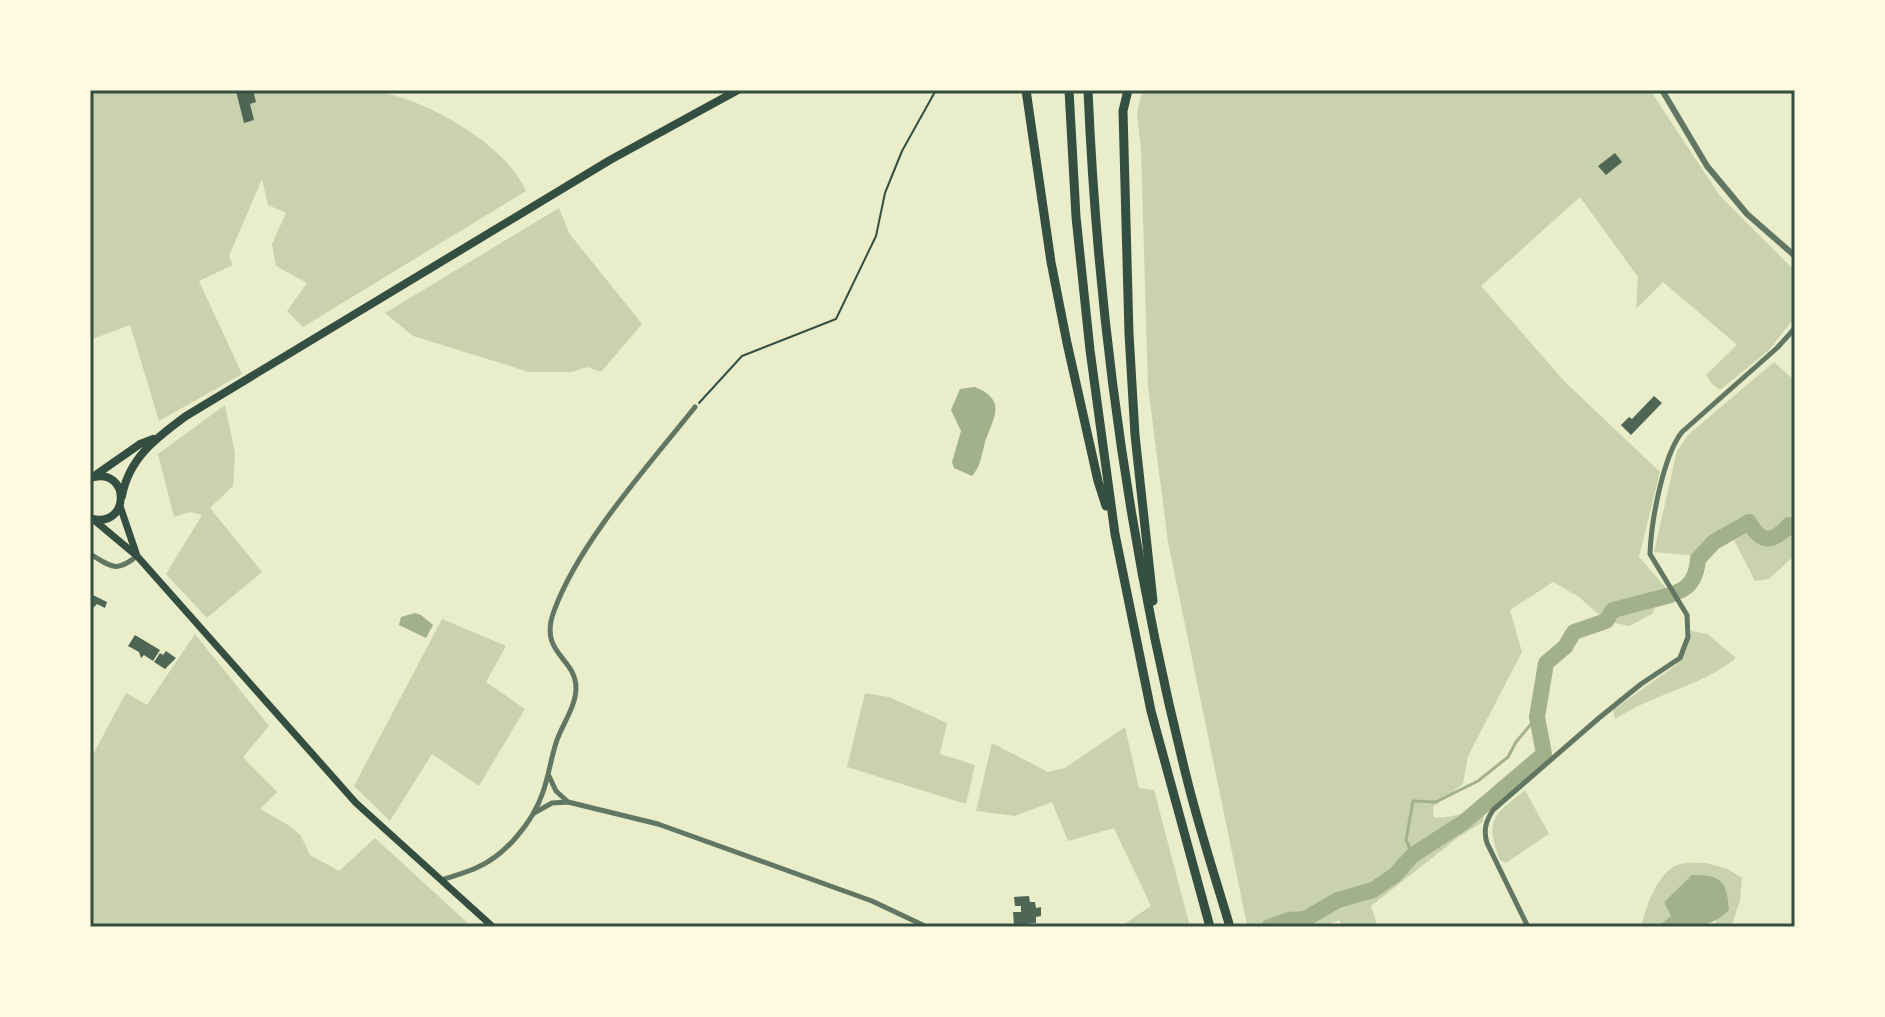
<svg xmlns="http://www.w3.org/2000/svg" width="1885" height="1017" font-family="'Titillium Web',sans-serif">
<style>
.green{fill:#cad2ad}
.water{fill:#a3b18a}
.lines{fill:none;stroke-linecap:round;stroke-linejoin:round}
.stream{stroke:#a3b18a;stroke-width:3}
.river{stroke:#a3b18a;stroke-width:16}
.building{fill:#4f6655}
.path{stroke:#344e41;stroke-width:2}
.minor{stroke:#617663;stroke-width:5}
.tertiary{stroke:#617663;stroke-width:6}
.secondary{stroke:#344e41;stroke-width:7}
.trunk{stroke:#344e41;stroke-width:8}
.motorway{stroke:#344e41;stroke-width:9}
.neatline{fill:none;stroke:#344e41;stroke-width:3}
</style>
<rect width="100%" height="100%" fill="#e9edc9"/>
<g class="green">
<path d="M90 90H369C420 96 505 142 526 191L303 327 287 311 307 283 276 266 272 244 286 213 268 205 262 179 229 256 233 265 199 281 242 374 159 421 130 325 90 340Z"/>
<path d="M1142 90H1650L1720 196 1795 271V317L1769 350 1720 390 1712 384 1706 375 1737 345 1663 282 1636 309 1638 277 1580 197 1481 286 1565 382 1660 472 1639 557 1666 588 1652 614 1629 626 1606 621 1579 597 1553 582 1510 610 1522 652 1468 756 1463 784 1433 807 1434 817C1446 820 1469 811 1484 808L1483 822 1460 836 1371 906 1378 927H1344L1339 920 1322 927 1247 925 1168 542 1148 387 1141 150 1137 114Z"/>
<polygon points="559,208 569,233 642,324 601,372 587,367 572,372 529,372 413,336 385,313"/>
<polygon points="1774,362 1795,381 1795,555 1769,579 1755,581 1734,540 1724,540 1697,556 1654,552 1677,451 1688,435"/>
<polygon points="225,405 235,453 233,486 210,508 262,572 207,618 166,574 202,515 190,512 174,517 158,454"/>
<polygon points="442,619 506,646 486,682 525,709 479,786 432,754 390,821 354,786"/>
<path d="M1691 631 1707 634 1736 658C1700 687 1653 694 1615 719L1613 710 1676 665 1687 648Z"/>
<polygon points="195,634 269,726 243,757 277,792 260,809 290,826 301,836 310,855 339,871 375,838 472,927 90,927 90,760 126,693 147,705"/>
<polygon points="865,693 889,697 947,723 940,754 975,765 966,804 847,767"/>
<polygon points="1125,727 1139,788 1154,790 1190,927 1120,927 1151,906 1114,828 1068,841 1052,802 1015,816 976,811 992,743 1048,772 1065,768"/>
<path d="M1525 790 1549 834 1506 863 1500 860C1484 819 1494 815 1525 790Z"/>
<path d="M1706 863 1728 869 1742 878 1740 901 1731 927H1703L1717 922 1671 895 1664 902 1672 916 1661 927H1641C1646 907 1658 870 1680 864 1688 862 1698 863 1706 863Z"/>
</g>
<g class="water">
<path d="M975 387C1011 402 990 421 984 447 980 460 981 465 972 476L954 468 952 462 961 431 951 410 960 389Z"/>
<polygon points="415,613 421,615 433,625 426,638 399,625 401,617"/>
<path d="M1692 875C1721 875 1727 880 1729 910 1709 930 1688 927 1661 927L1660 925 1671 916 1664 902Z"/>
</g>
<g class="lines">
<polyline class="stream" points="1413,855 1406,840 1413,801 1436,802 1478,781 1508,757 1516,742 1537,717"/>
<g class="river">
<path d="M1677 592C1692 587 1697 574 1698 559L1714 542 1749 522C1761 544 1773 543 1789 525L1795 529"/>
<polyline points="1269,927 1289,920 1305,919 1338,900 1373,890 1395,875 1413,855 1464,822 1544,754 1537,717 1546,663 1565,647 1574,632 1606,621 1613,610 1671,595"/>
</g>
</g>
<g class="building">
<polygon points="253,90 256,102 250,104 254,120 244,123 236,91"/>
<polygon points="1615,153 1622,162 1606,175 1598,166"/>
<polygon points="1654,396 1662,403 1631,435 1621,425 1629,417 1632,419"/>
<polygon points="93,595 107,602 105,608 97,604 90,611"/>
<polygon points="135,635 160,650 153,661 144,655 141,658 139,652 128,646"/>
<polygon points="166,651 176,658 165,669 154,662 160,653 163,655"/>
<polygon points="1029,896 1030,902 1035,902 1036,908 1041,907 1041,916 1036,917 1036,923 1014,925 1013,912 1021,912 1021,906 1015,906 1014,897"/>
</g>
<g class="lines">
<polyline class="path" points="699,403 742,356 836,319 876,236 885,193 902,151 936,90"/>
<g class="minor">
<path d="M90 554C112 567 116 573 137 556"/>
<polyline points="549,776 556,791 568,802"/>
<polyline points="534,813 552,803 568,802 658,824 872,901 927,927"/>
<path d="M442 880C453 876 465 873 476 868 505 856 533 822 543 792 549 775 551 757 557 740 563 723 576 706 576 688 576 657 538 654 554 611 579 542 649 465 695 407"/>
<path d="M1528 927 1487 843C1483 830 1486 821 1493 810L1599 718 1641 684 1680 658 1688 637 1687 615 1650 554C1651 522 1663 456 1682 432L1777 348 1795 328"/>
</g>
<polyline class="tertiary" points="1662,90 1707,166 1747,214 1795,256"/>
<g class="secondary">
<polyline points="120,506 136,553"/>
<polyline points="94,520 137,556 356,803 493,927"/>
</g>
<g class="trunk">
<polyline points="97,474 140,444 153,439"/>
<path d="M90 478C132 465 130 531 90 518"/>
<path d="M122 496C129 458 156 438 186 416L610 160 738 90"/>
</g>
<g class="motorway">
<polyline points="1026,90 1051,262 1067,343 1098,481 1106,506"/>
<polyline points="1069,90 1076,217 1090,350 1115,534 1151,711 1210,927"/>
<path d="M1088 90C1098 325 1131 559 1189 787 1201 834 1216 880 1230 927"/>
<polyline points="1128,90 1123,111 1129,334 1135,435 1153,601"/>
</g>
</g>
<rect width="1885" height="1017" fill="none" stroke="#fefae0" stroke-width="184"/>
<rect x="92" y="92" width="1701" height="833" class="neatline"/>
</svg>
